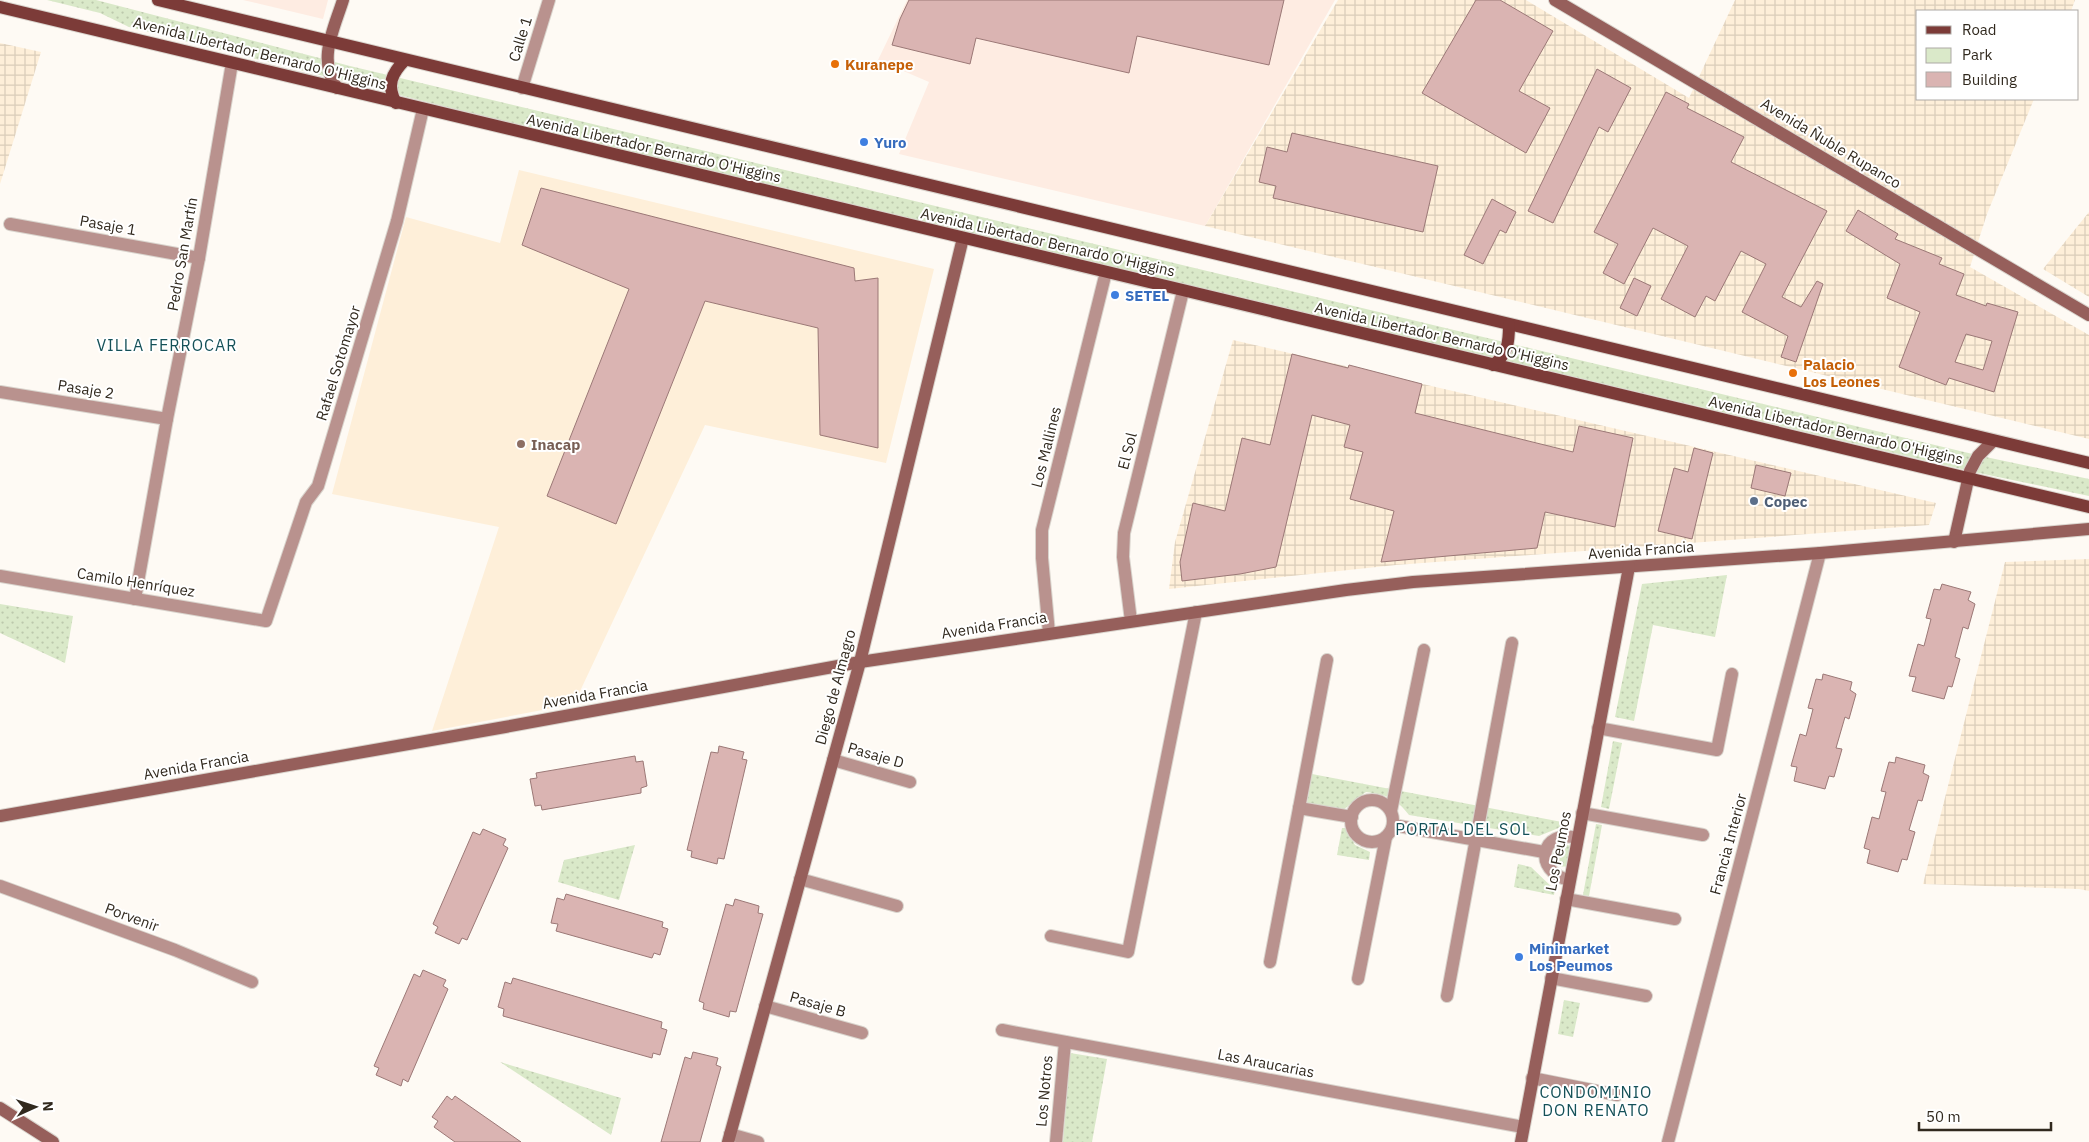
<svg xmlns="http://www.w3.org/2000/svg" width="2089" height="1142" font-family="'IBM Plex Sans',sans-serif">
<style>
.commercial{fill:#feece2}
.industrial{fill:url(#industrial-grid)}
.built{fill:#feefd9}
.green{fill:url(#green-dots)}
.building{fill:#dab4b2;stroke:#9b7876;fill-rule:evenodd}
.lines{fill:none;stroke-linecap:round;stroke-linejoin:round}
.street-casing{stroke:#d9d4cd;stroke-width:14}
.secondary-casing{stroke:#d9d4cd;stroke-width:14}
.primary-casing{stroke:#d9d4cd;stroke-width:14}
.street{stroke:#b9928e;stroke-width:12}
.secondary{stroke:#965f5b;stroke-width:12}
.primary{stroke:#7c3b38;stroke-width:12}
.food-dot{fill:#e8710a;stroke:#fff;stroke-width:2}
.shop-dot{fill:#3f7fe0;stroke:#fff;stroke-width:2}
.education-dot{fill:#8d6e63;stroke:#fff;stroke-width:2}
.service-dot{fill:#5c6f8a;stroke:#fff;stroke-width:2}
.labels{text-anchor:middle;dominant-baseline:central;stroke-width:4;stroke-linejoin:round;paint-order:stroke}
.street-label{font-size:15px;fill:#31291e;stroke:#fff}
.food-label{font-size:15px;font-weight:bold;fill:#c56008;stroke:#fff;text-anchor:start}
.shop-label{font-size:15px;font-weight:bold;fill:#366cbe;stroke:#fff;text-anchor:start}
.education-label{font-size:15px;font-weight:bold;fill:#785e54;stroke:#fff;text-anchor:start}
.service-label{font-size:15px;font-weight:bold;fill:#4e5e75;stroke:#fff;text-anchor:start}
.neighbourhood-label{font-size:16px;letter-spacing:1px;fill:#155158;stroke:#fff}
</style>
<defs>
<pattern id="industrial-grid" width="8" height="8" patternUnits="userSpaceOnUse" patternTransform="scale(1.25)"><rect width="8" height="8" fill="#feefd9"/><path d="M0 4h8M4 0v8" fill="none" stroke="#dacdba"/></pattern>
<pattern id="green-dots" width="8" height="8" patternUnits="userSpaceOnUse" patternTransform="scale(1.25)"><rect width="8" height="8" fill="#dae9c9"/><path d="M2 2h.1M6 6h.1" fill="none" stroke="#bcc8ac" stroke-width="1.8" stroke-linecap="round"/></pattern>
</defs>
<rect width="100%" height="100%" fill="#fefaf4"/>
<g class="commercial">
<polygon points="243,0 328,0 323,19"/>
<polygon points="907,0 1335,0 1205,226 899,154 929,82 878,60"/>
</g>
<g class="industrial">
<polygon points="1338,0 1526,0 1689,98 1735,0 2075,0 2071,11 1918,11 1918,99 2034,99 1987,214 1970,267 2089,335 2089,439 1205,226"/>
<polygon points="0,43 41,52 0,184"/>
<polygon points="2089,212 2089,297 2043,269"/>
<polygon points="1233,340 1936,503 1929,525 1396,565 1169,589 1175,542"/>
<polygon points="2089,559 2089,891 2079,889 1923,884 2005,562"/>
</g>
<polygon class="built" points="519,170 934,269 886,463 705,425 574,704 432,731 499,527 332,494 406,217 500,243"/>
<g class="green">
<polygon points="47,0 96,0 350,66 1981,456 2089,479 2089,496 1974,472 583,141 129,27 100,13"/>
<polygon points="1727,575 1715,637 1653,625 1634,721 1615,717 1642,584"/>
<polygon points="0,604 73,616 65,663 0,633"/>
<polygon points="1613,741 1622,743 1609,809 1601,807"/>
<path d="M1312 774 1562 822 1561 827 1539 836 1409 815C1396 798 1387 795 1366 792L1343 810 1307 803Z"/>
<polygon points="1596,824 1602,825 1589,896 1583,895"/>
<polygon points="1342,828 1346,828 1355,845 1370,852 1369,860 1337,855"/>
<path d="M1562 843 1573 847 1568 866C1561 868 1555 865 1552 858L1555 847Z"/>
<polygon points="635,845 619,900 558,882 564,860"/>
<polygon points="1518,864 1531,867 1555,890 1554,895 1514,887"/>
<polygon points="1564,1000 1580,1003 1573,1037 1558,1034"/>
<polygon points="1070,1053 1107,1059 1092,1142 1063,1142"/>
<polygon points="500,1062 621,1098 611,1135"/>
</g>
<g class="building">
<polygon points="909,0 1284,0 1269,65 1137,36 1129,73 976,38 970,64 892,45 900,19"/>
<polygon points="1476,0 1500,0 1553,31 1519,91 1550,108 1526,153 1422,93"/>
<polygon points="1597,69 1631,88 1608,132 1599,127 1553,223 1528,211"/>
<polygon points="1666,92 1689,104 1687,108 1744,137 1731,162 1827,211 1782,297 1801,307 1817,281 1823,284 1796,362 1781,357 1788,336 1742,312 1766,264 1741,251 1715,301 1706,296 1695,317 1661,299 1688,246 1653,228 1624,284 1603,273 1618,244 1594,232"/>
<polygon points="1292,133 1438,166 1423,232 1273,198 1276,186 1259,182 1267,147 1287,152"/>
<polygon points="541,188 854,268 855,281 878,278 878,448 820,435 818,328 705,301 616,524 547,496 629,289 522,245"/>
<polygon points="1492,199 1516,212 1506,233 1500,230 1483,264 1464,255"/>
<path d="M1858 210 1898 234 1895 239 1942 258 1939 264 1964 274 1956 295 1986 306 1987 303 2018 312 1994 392 1949 378 1946 385 1899 367 1920 312 1887 298 1900 264 1846 231ZM1966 334 1992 341 1983 370 1955 362Z"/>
<polygon points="1634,278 1651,286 1637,316 1620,308"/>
<polygon points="1292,354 1348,368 1349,365 1422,384 1415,413 1573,452 1579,426 1633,438 1615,527 1545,512 1537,548 1381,562 1394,511 1350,499 1363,452 1344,447 1350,425 1312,415 1276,567 1240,574 1182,581 1180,562 1193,503 1225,511 1242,438 1270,445"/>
<polygon points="1694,448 1713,453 1692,539 1658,531 1674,468 1688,472"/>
<polygon points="1756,465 1791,473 1785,496 1751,488"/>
<polygon points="1942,584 1971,592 1968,600 1975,604 1968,629 1963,627 1955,657 1960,659 1952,687 1948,686 1944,699 1912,691 1916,677 1909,676 1918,644 1924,646 1931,619 1926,618 1934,589 1940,590"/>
<polygon points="1823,674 1852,682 1850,690 1856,694 1849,719 1845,717 1836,748 1842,749 1834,777 1829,776 1825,789 1794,781 1797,767 1791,766 1800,734 1806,736 1813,709 1808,708 1816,679 1822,680"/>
<polygon points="719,746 744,752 742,759 747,760 724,859 718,858 717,864 691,857 692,851 687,850 711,752 718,753"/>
<polygon points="635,756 636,762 643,761 647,786 641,788 641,793 542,810 541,805 535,806 530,779 537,778 536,773"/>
<polygon points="1896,757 1925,765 1923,773 1929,776 1922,801 1918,800 1909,830 1915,832 1907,860 1902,859 1898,872 1867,863 1870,850 1864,848 1872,817 1879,819 1886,792 1881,791 1889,762 1895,763"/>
<polygon points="483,829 506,839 503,845 508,848 467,940 462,938 459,944 435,933 438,927 433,924 473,832 480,835"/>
<polygon points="566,894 663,922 662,927 668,929 660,955 654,953 652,958 556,931 558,924 551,923 557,898 564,900"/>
<polygon points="735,899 759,906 758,913 763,914 736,1012 730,1011 729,1017 703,1009 704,1003 699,1001 726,904 733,906"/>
<polygon points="423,970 446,980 443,986 448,989 408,1082 403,1079 401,1086 376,1075 379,1068 374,1066 414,974 420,977"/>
<polygon points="513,978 662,1022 661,1028 667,1030 660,1055 653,1053 652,1058 503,1016 504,1009 498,1007 505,982 511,984"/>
<polygon points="693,1052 718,1058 716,1065 721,1067 700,1142 661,1142 685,1057 691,1059"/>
<polygon points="447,1096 452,1100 455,1096 521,1142 455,1142 434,1127 438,1121 432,1117"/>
</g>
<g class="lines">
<g class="street-casing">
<g id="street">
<polyline points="522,88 549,0"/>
<polyline points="10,224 199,258"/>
<polyline points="0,392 167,419"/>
<polyline points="0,576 266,621 306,502 318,486 397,221 423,109"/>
<polyline points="135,599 167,419 199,258 232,63"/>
<polyline points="1131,621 1123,557 1124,533 1183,291"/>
<polyline points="1049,633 1042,558 1042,530 1106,272"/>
<polyline points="1598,728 1717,750 1732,674"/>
<polyline points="833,760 910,782"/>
<circle cx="1372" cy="821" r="21"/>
<polyline points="1299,808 1352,817"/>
<polyline points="1391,811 1424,650"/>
<polyline points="1582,813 1703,835"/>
<polyline points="1393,825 1544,852"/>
<polyline points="800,879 897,906"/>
<path d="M1569 880C1532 871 1541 828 1577 838"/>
<polyline points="0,886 175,950 252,982"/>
<polyline points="1566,899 1675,919"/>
<polyline points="1051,936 1128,952 1196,612"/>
<polyline points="1270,962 1327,660"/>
<polyline points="1551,978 1646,996"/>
<polyline points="1358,979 1386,837"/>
<polyline points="1447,996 1512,643"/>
<polyline points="765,1006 862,1033"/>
<polyline points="1002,1030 1523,1127"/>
<polyline points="1532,1078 1617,1095"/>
<polyline points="730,1134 758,1142"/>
<polyline points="1056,1142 1065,1042"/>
<polyline points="1668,1142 1820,553"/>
</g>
</g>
<g class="secondary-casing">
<g id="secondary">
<polyline points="1555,0 2089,315"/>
<path d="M337 88C317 60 334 29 343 0"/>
<polyline points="1954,542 1970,471 1978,456 1993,441"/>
<polyline points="0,816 505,727 860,662 1346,590 1413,582 1820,553 2089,529"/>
<polyline points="0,1108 53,1142"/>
<polyline points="728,1142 860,662 963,238"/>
<polyline points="1521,1142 1629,567"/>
</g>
</g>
<g class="primary-casing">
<g id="primary">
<polyline points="158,0 2089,463"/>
<polyline points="0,7 2089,507"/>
<path d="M396 103C386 85 392 73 405 60"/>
<path d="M1493 365C1508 354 1509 342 1509 325"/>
</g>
</g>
<use href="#street" class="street"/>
<use href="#secondary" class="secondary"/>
<use href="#primary" class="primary"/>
</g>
<g class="food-dot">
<circle cx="835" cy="64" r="5"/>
<circle cx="1793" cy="373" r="5"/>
</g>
<g class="shop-dot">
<circle cx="864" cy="142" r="5"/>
<circle cx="1115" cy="295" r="5"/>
<circle cx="1519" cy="957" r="5"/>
</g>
<circle class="education-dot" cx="521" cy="444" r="5"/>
<circle class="service-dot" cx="1754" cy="501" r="5"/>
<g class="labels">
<g class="street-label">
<text transform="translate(520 39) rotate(-73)">Calle 1</text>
<text transform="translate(260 53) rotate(14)">Avenida Libertador Bernardo O'Higgins</text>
<text transform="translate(1831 143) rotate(31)">Avenida Ñuble Rupanco</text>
<text transform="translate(654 148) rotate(13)">Avenida Libertador Bernardo O'Higgins</text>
<text transform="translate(108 225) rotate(10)">Pasaje 1</text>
<text transform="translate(1048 242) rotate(13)">Avenida Libertador Bernardo O'Higgins</text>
<text transform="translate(182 254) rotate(-80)">Pedro San Martín</text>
<text transform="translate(1442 336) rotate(13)">Avenida Libertador Bernardo O'Higgins</text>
<text transform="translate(338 363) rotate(-73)">Rafael Sotomayor</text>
<text transform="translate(86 389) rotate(9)">Pasaje 2</text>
<text transform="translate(1836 430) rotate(13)">Avenida Libertador Bernardo O'Higgins</text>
<text transform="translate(1046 447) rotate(-76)">Los Mallines</text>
<text transform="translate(1127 451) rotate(-76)">El Sol</text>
<text transform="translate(1641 550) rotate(-4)">Avenida Francia</text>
<text transform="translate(136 582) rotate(9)">Camilo Henríquez</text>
<text transform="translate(994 625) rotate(-9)">Avenida Francia</text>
<text transform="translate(835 687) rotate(-75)">Diego de Almagro</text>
<text transform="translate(595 694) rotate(-10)">Avenida Francia</text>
<text transform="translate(876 755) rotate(16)">Pasaje D</text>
<text transform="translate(196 765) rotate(-10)">Avenida Francia</text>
<text transform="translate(1728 844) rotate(-75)">Francia Interior</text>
<text transform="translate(1558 851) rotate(-79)">Los Peumos</text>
<text transform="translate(132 917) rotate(20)">Porvenir</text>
<text transform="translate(818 1004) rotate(16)">Pasaje B</text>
<text transform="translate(1266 1063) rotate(11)">Las Araucarias</text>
<text transform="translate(1044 1091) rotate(-85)">Los Notros</text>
</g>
<g class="food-label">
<text x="845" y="64">Kuranepe</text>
<text x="1803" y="364">Palacio<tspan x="1803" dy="17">Los Leones</tspan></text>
</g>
<g class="shop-label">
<text x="874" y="142">Yuro</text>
<text x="1125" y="295">SETEL</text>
<text x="1529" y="948">Minimarket<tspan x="1529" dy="17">Los Peumos</tspan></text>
</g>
<g class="education-label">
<text x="531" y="444">Inacap</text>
</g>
<g class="service-label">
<text x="1764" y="501">Copec</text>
</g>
<g class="neighbourhood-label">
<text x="167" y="345">VILLA FERROCAR</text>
<text x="1463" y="829">PORTAL DEL SOL</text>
<text x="1596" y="1092">CONDOMINIO<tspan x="1596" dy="18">DON RENATO</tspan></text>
</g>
</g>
<rect x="1916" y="10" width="162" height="90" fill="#ffffff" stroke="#ada9a5"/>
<rect x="1926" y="26" width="25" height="8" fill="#7c3b38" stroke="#ada9a5"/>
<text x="1962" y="35" font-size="15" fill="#31291e">Road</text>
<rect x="1926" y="48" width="25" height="15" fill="#dae9c9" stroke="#ada9a5"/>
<text x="1962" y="60" font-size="15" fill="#31291e">Park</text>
<rect x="1926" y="72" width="25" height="15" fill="#dab4b2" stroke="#ada9a5"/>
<text x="1962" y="85" font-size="15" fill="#31291e">Building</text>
<g transform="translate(35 1107) rotate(87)" stroke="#ffffff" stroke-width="4" paint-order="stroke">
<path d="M0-4L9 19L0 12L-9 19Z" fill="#31291e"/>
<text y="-8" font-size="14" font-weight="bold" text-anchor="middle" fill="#31291e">N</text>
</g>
<path d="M1919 1122v8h132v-8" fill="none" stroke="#31291e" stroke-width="2.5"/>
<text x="1926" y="1122" font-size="15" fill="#31291e" stroke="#ffffff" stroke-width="4" paint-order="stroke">50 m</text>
</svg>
